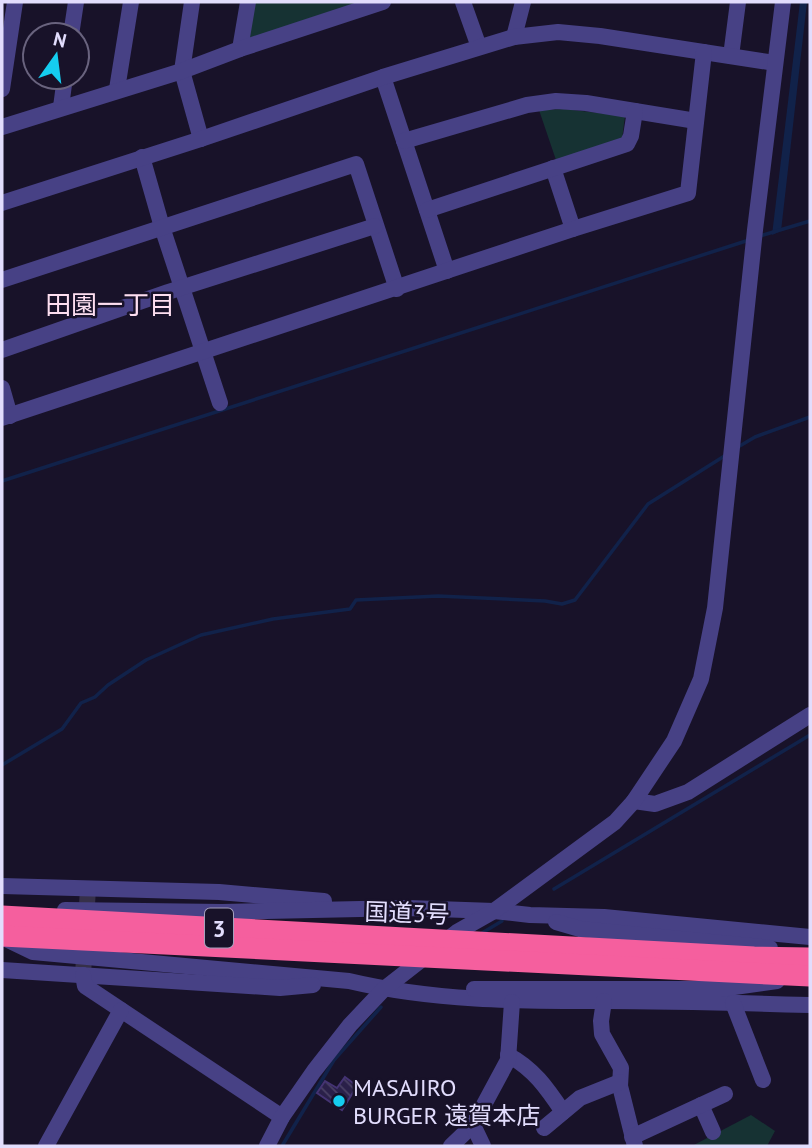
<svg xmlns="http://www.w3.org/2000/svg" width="812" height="1148" font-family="'PT Sans','Noto Sans JP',sans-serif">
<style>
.green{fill:#163233}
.water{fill:#11224a}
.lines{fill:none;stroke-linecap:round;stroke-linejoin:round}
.stream{stroke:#11224a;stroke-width:3.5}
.building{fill:url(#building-back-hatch);stroke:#443373;stroke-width:2}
.minor-tunnel{stroke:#363049;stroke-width:16;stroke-dasharray:16 8;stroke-linecap:butt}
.minor{stroke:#474185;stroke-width:16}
.highway{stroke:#f55f9e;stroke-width:21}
.poi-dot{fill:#15cdf0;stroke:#181229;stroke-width:2.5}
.labels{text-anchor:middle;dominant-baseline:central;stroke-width:5;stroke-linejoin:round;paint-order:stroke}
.shield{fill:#181229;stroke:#a5a0bd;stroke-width:2}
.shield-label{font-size:23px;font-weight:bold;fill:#e2ddfd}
.street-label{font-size:24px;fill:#e2ddfd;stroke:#181229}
.poi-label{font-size:24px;fill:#e2ddfd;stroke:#181229;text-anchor:start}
.neighbourhood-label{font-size:26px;fill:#fddef0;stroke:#181229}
</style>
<defs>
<pattern id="building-back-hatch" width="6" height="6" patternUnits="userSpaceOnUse" patternTransform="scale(1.75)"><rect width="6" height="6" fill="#2a2049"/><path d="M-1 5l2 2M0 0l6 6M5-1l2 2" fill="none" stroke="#494064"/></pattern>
</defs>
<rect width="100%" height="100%" fill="#181229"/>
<g class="green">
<polygon points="252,2 367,2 245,45"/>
<polygon points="564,109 625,116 622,139 556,160 539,110"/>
<polygon points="751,1115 775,1131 767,1146 692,1146"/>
</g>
<polygon class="water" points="800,2 807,2 781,231 772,235"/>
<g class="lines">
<g class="stream">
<polyline points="760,236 810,221"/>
<polyline points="738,447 755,437 810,417"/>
<polyline points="2,481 749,240"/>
<polyline points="2,765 62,729 81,703 95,697 108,685 146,660 201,635 273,619 350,609 356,600 438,596 545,601 562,604 575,600 648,504 726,455"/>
<polyline points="554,889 810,735"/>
<polyline points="482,933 502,921"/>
<polyline points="282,1146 334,1060 381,1007"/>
</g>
</g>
<polygon class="building" points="345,1077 357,1086 342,1110 317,1093 325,1081 337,1088"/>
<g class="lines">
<polyline class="minor-tunnel" points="83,975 88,888"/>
<g class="minor">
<polyline points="192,2 182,71 201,139"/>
<polyline points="463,2 479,47"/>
<polyline points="71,35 76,2"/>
<polyline points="514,37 523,2"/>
<polyline points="240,49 248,2"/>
<polyline points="731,56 738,2"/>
<polyline points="383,77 447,271"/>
<polyline points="2,89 15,2"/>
<polyline points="117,89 131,2"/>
<polyline points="61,107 65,77"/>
<polyline points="2,127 182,71 240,49 383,2"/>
<polyline points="404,141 527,105 556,101 586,103 696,121"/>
<polyline points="142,157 162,227 220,403"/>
<polyline points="553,168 573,229"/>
<polyline points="2,203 201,139 383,77 514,37 558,32 600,36 775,63"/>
<polyline points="427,210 627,144 631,136 635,111"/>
<polyline points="2,280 356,164 397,289"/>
<polyline points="2,350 168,292 375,226"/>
<polyline points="2,388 10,416"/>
<polyline points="2,418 573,229 688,193 704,52"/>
<polyline points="634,801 655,804 688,792 810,715"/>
<polyline points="2,886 219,892 324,901"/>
<polyline points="65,910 222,912 408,908 494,911 530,915 604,917 810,937"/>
<polyline points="556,922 580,929 770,948"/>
<path d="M6 939 33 952 349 981C433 1001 517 1001 603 1001 672 1001 741 1003 810 1005"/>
<polyline points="2,970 280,988 313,985"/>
<polyline points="83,975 85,986 282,1117"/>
<polyline points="474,989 720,989 777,981"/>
<polyline points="604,1001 601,1021 602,1034 621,1068 620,1086 635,1146"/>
<polyline points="733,1003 763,1080"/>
<path d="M508 1055C533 1068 547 1088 563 1112"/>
<polyline points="701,1105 713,1132"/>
<polyline points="544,1128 580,1098 620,1082"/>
<polyline points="632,1137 725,1094"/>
<polyline points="46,1146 121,1010"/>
<polyline points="267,1146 282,1117 314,1071 350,1025 384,989 457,932 494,911 615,822 634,801 674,741 701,679 715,608 755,230 783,2"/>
<polyline points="451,1146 473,1125"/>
<polyline points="483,1146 473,1125 508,1060 512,1002"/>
</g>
<g class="highway">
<polyline points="2,916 754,957 810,958"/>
<polyline points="2,936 810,976"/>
</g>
</g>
<circle class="poi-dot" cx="339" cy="1101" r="7"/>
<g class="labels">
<rect class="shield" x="205" y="908.5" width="28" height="39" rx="5"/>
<g class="shield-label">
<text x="219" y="928">3</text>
</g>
<g class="street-label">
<text transform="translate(407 913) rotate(2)">国道3号</text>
</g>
<g class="poi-label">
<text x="353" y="1087">MASAJIRO<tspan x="353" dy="28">BURGER 遠賀本店</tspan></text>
</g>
<g class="neighbourhood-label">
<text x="110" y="304">田園一丁目</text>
</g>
</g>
<rect width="812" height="1148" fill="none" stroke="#e2ddfd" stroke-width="7"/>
<g transform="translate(56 56) rotate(14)"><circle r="33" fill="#181229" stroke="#69637e" stroke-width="2"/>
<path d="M0-5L12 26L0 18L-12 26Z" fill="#15cdf0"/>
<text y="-10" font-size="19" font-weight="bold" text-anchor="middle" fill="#e2ddfd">N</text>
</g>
</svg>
